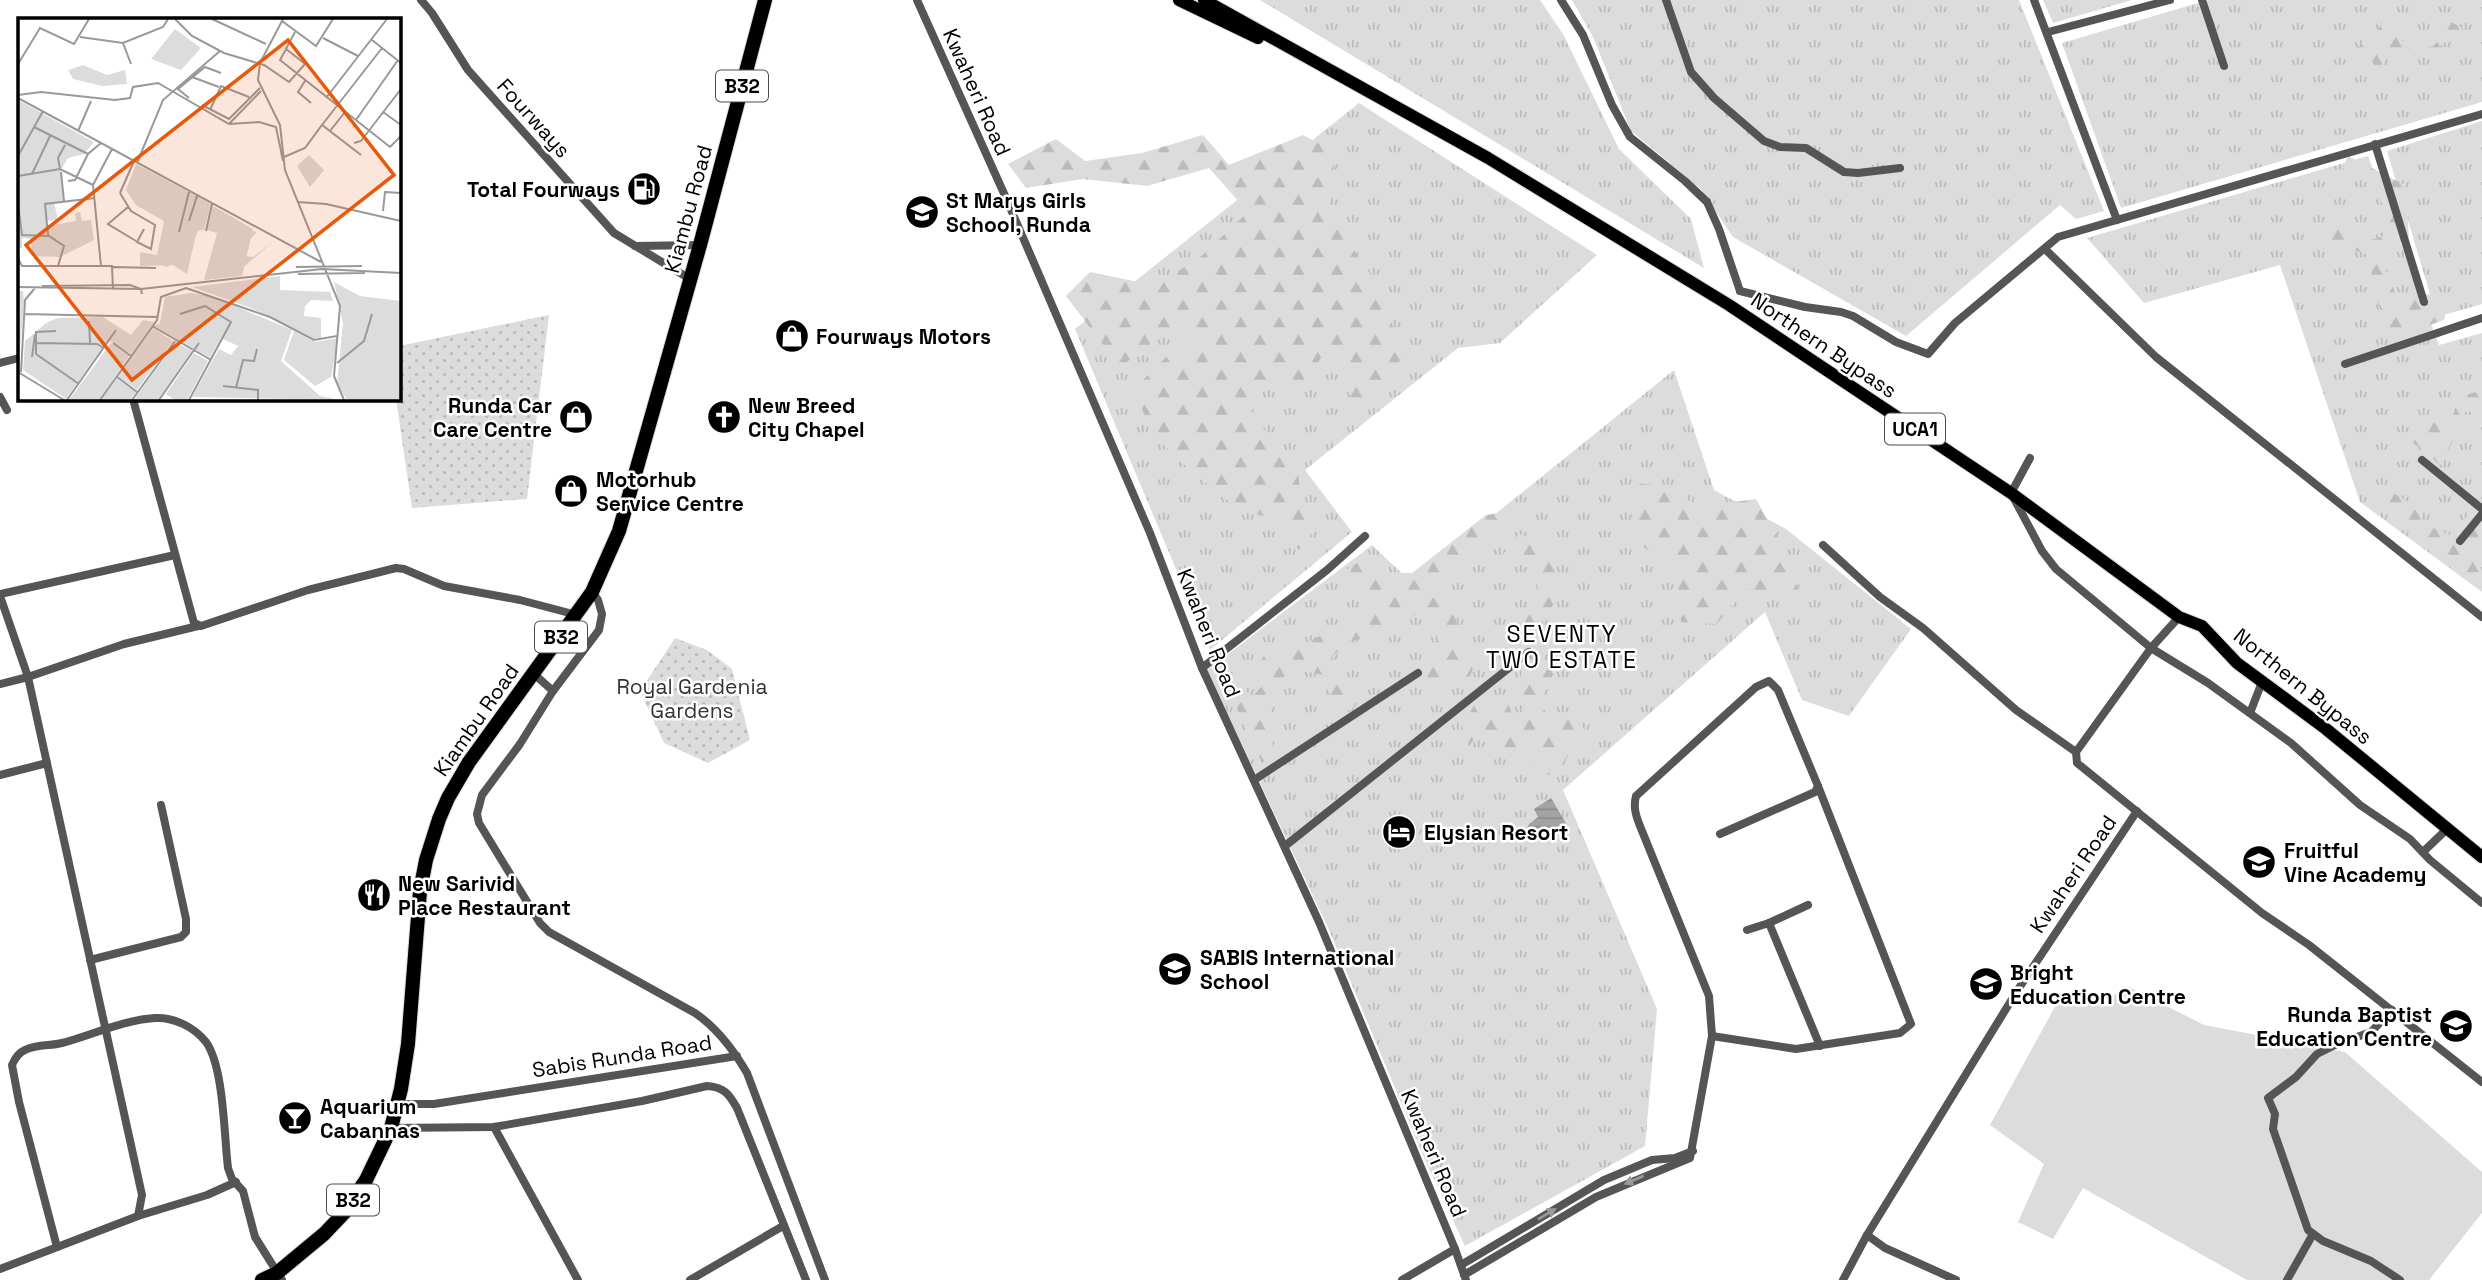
<svg xmlns="http://www.w3.org/2000/svg" width="2482" height="1280" font-family="'Space Grotesk',sans-serif">
<style>
.grass{fill:url(#grass-tufts)}
.forest{fill:url(#forest-firs)}
.park{fill:url(#park-dots)}
.garden{fill:#dcdcdc}
.water{fill:url(#water-rules)}
.lines{fill:none;stroke-linecap:round;stroke-linejoin:round}
.primary-casing{stroke:#dbdbdb;stroke-width:14}
.highway-casing{stroke:#dbdbdb;stroke-width:16}
.street{stroke:#555;stroke-width:8}
.primary{stroke:#000;stroke-width:12}
.highway{stroke:#000;stroke-width:14}
.oneway{fill:#999}
.labels{text-anchor:middle;dominant-baseline:central;stroke-width:5;stroke-linejoin:round;paint-order:stroke}
.shield{fill:#fff;stroke:#4c4c4c;stroke-width:2}
.shield-label{font-size:19px;font-weight:bold;fill:#000}
.street-label{font-size:21px;fill:#000;stroke:#fff}
.poi-label{font-size:21px;font-weight:bold;fill:#000;stroke:#fff;text-anchor:start}
.park-label{font-size:21px;fill:#333;stroke:#fff}
.neighbourhood-label{font-size:23px;letter-spacing:2px;fill:#000;stroke:#fff}
.inset-road{fill:none;stroke:#999;stroke-width:2}
.view{fill:#e8590c;fill-opacity:0.15;stroke:#e8590c;stroke-width:3.5}
.inset-edge{fill:none;stroke:#000;stroke-width:3.5}
</style>
<defs>
<pattern id="grass-tufts" width="24" height="20" patternUnits="userSpaceOnUse" patternTransform="scale(1.75)"><rect width="24" height="20" fill="#dcdcdc"/><path d="M3 7l-1-3M5 7V3M7 7l1-3M15 17l-1-3M17 17v-4M19 17l1-3" fill="none" stroke="#bbb"/></pattern>
<pattern id="forest-firs" width="22" height="20" patternUnits="userSpaceOnUse" patternTransform="scale(1.75)"><rect width="22" height="20" fill="#dcdcdc"/><path d="M5 1l3.5 6h-7zM16 11l3.5 6h-7z" fill="#bbb"/></pattern>
<pattern id="park-dots" width="8" height="8" patternUnits="userSpaceOnUse" patternTransform="scale(1.75)"><rect width="8" height="8" fill="#dcdcdc"/><path d="M2 2h.1M6 6h.1" fill="none" stroke="#bbb" stroke-width="1.8" stroke-linecap="round"/></pattern>
<pattern id="water-rules" width="6" height="5" patternUnits="userSpaceOnUse" patternTransform="scale(1.75)"><rect width="6" height="5" fill="#a3a3a3"/><path d="M0 2.5h6" fill="none" stroke="#8b8b8b"/></pattern>
</defs>
<rect width="100%" height="100%" fill="#fff"/>
<g class="grass">
<polygon points="1260,0 1540,0 1563,34 1619,149 1691,219 1704,268"/>
<polygon points="1572,0 2019,0 2104,211 2076,219 2060,205 1906,336 1733,237 1701,189 1631,131 1593,37"/>
<polygon points="2043,0 2132,0 2053,23"/>
<polygon points="2208,0 2482,0 2482,102 2121,208 2062,43"/>
<polygon points="1359,103 1597,255 1500,343 1458,348 1305,470 1352,532 1210,650 1075,329"/>
<polygon points="2482,121 2482,304 2437,317 2387,151"/>
<polygon points="2368,156 2439,345 2482,333 2482,592 2360,502 2280,265 2144,303 2087,238"/>
<polygon points="1674,370 1714,490 1786,529 1911,629 1849,716 1802,700 1765,612 1563,790 1657,1009 1645,1146 1465,1246 1425,1160 1329,930 1207,670 1372,545 1411,582"/>
</g>
<g class="forest">
<path d="M2385 17 2392 31 2404 42 2409 35 2419 43 2432 47 2444 35 2449 21 2463 28 2428 56 2387 54 2381 73 2369 58 2355 50C2366 41 2380 31 2385 17Z"/>
<polygon points="1203,135 1229,165 1303,135 1335,152 1330,215 1384,294 1401,357 1381,390 1348,405 1357,368 1324,352 1307,382 1276,382 1247,404 1276,446 1297,463 1300,491 1315,529 1299,550 1275,518 1242,512 1193,473 1150,432 1135,388 1166,357 1208,350 1175,326 1120,367 1066,296 1090,272 1153,285 1197,260 1248,212 1209,168 1147,186 1083,179 1026,188 1008,164 1056,139 1085,161 1142,153"/>
<path d="M2348 156 2405 185 2409 237 2388 248 2383 264 2394 290 2398 316 2406 297 2440 293 2448 304 2444 320 2390 339 2378 303 2367 254 2350 249 2338 257 2321 250 2332 231 2335 220C2350 236 2360 246 2383 236L2387 224 2377 192 2365 168 2339 177Z"/>
<polygon points="2482,391 2482,412 2464,412 2456,435 2440,466 2429,454 2403,436 2418,424 2452,420 2457,401 2468,394"/>
<polygon points="1631,483 1670,486 1697,507 1756,499 1788,556 1799,592 1744,589 1717,624 1681,622 1677,569 1637,543"/>
<polygon points="2385,488 2413,505 2426,525 2450,535 2457,531 2470,511 2482,528 2482,557 2480,560 2482,585 2451,562 2369,492"/>
<polygon points="1505,512 1519,513 1507,530 1485,545 1465,565 1448,578 1436,581 1421,594 1440,600 1455,610 1458,634 1477,658 1470,676 1441,684 1427,679 1426,665 1448,657 1438,645 1435,615 1400,616 1373,636 1348,642 1330,659 1344,674 1367,691 1353,709 1340,712 1323,675 1294,669 1272,687 1272,709 1263,725 1276,751 1262,763 1222,676 1231,673 1252,697 1262,686 1253,669 1267,653 1300,646 1374,609 1342,573 1368,555 1391,573 1412,573 1486,515"/>
<polygon points="1519,534 1553,548 1560,595 1541,623 1543,657 1554,673 1540,700 1551,725 1564,715 1588,731 1572,746 1561,771 1533,779 1537,747 1507,759 1491,734 1482,728 1469,746 1462,726 1475,704 1508,703 1517,727 1525,708 1519,689 1522,667 1520,620 1538,589 1531,557 1501,557"/>
</g>
<g class="park">
<polygon points="549,315 527,499 412,508 396,399 399,399 399,346"/>
<polygon points="675,638 707,650 732,669 750,740 708,763 664,743 640,691"/>
</g>
<polygon class="garden" points="2129,987 2204,1025 2345,1052 2482,1172 2482,1213 2429,1280 2247,1280 2083,1188 2053,1239 2018,1222 2044,1164 1990,1125 2062,994 2105,1000"/>
<polygon class="water" points="1551,798 1567,825 1535,839 1526,831 1529,824 1538,817 1534,809"/>
<g class="lines">
<g class="primary-casing">
<g id="primary">
<polyline points="1179,0 1258,38"/>
<polyline points="1204,0 1488,158 1729,305 2011,493 2179,617 2202,626 2237,663 2326,729 2482,857"/>
</g>
</g>
<g class="highway-casing">
<polyline id="highway" points="262,1280 277,1273 324,1234 344,1213 366,1180 391,1128 401,1089 408,1044 420,891 426,860 439,819 448,798 469,762 592,592 619,531 700,245 765,0"/>
</g>
<g class="street">
<polyline points="421,0 432,13 468,70 614,233 690,279"/>
<polyline points="917,0 1006,198 1150,533 1202,668 1319,922 1455,1249 1466,1280"/>
<polyline points="1561,0 1583,35 1612,105 1630,137 1685,181 1707,202 1719,229 1740,291"/>
<polyline points="1666,0 1691,72 1714,98 1764,141 1780,147 1806,148 1844,172 1858,173 1900,168"/>
<polyline points="2034,0 2117,220"/>
<polyline points="2202,0 2224,66"/>
<polyline points="2048,32 2170,0"/>
<polyline points="2375,144 2424,302"/>
<polyline points="635,246 700,245"/>
<polyline points="2045,249 2156,357 2482,617"/>
<polyline points="1740,291 1805,307 1841,312 1853,316 1896,342 1928,354 1955,323 2058,237 2482,114"/>
<polyline points="0,363 19,358"/>
<polyline points="2345,364 2482,318"/>
<polyline points="0,397 7,410"/>
<polyline points="133,399 194,623 201,626 308,590 396,568 404,569 444,586 520,600 577,615"/>
<polyline points="2030,458 2011,493 2042,551 2056,569 2151,648 2208,683 2291,743 2360,805 2410,839 2430,860 2482,903"/>
<polyline points="2422,460 2482,509"/>
<polyline points="2460,541 2482,514"/>
<polyline points="1823,545 1880,597 1923,628 2016,710 2076,752"/>
<path d="M592 592 598 600 602 614 599 630 553 691 520 744 482 795 477 814 479 823 540 923 549 932 695 1013C717 1028 733 1049 747 1073L825 1280"/>
<polyline points="0,594 175,555"/>
<polyline points="0,596 28,677 142,1195 138,1216 0,1269"/>
<polyline points="2179,617 2151,648 2076,752 2077,763 2262,913 2309,945 2482,1082"/>
<polyline points="1202,668 1327,570 1365,536"/>
<polyline points="534,674 553,691"/>
<polyline points="0,684 28,677 124,644 198,626"/>
<polyline points="2250,713 2262,682"/>
<polyline points="0,775 47,763"/>
<polyline points="1254,780 1418,673"/>
<polyline points="1285,846 1529,652"/>
<polyline points="2424,851 2447,829"/>
<polyline points="1769,923 1808,905"/>
<polyline points="1747,930 1769,923 1820,1046"/>
<polyline points="90,960 181,937 186,932 186,919 161,805"/>
<polyline points="2392,1010 2371,1032 2337,1044 2317,1054 2296,1077 2268,1098 2275,1114 2273,1129 2308,1230 2323,1241 2371,1261 2400,1280"/>
<polyline points="1712,1036 1796,1049 1900,1033 1911,1024 1818,786"/>
<polyline points="397,1104 434,1104 737,1056"/>
<polyline points="494,1127 578,1280"/>
<path d="M391 1128 494 1127 642 1101 707 1086C724 1087 729 1094 737 1108L806 1280"/>
<polyline points="138,1216 207,1195 236,1182"/>
<polyline points="1867,1235 1885,1248 1956,1280"/>
<path d="M57 1247 19 1102 12 1065C15 1058 18 1053 25 1050 37 1044 50 1046 62 1043 92 1035 123 1020 155 1018 174 1017 194 1027 206 1042 224 1067 224 1136 228 1168L232 1179 243 1191 255 1237 282 1280"/>
<polyline points="1461,1265 1604,1180 1652,1160 1675,1158 1693,1151"/>
<path d="M1464 1275 1596 1197 1690 1158 1712 1036 1709 996 1640 826C1636 816 1633 807 1636 796L1756 687 1769 681 1778 690 1818 786 1815 792 1720 834"/>
<polyline points="690,1280 783,1226"/>
<polyline points="1402,1280 1455,1249"/>
<polyline points="1843,1280 1867,1235 2017,991 2137,811"/>
<polyline points="2287,1280 2313,1234"/>
</g>
<use href="#primary" class="primary"/>
<use href="#highway" class="highway"/>
</g>
<defs><path id="oneway-solid" d="M-6-.8H1V-3.2L6.5 0L1 3.2V.8H-6Z" transform="scale(1.75)"/></defs>
<g class="oneway">
<use href="#oneway-solid" transform="translate(1634 1180) rotate(157)"/>
<use href="#oneway-solid" transform="translate(1547 1214) rotate(-31)"/>
</g>
<defs>
<g id="fuel-disc" transform="scale(1.75)"><circle r="9.5" fill="#000" stroke="#fff"/><path d="M-5.5-6h7V0h2V4h1.3V-2.5L3-4.5l.8-.8L6-3V5H2.5V1h-1V6h-7ZM-4.2-4.7v3.2H.2V-4.7Z" fill="#fff"/></g>
<g id="school-disc" transform="scale(1.75)"><circle r="9.5" fill="#000" stroke="#fff"/><path d="M0-5L7-2L0 1L-7-2ZM-4 1L0 2.5L4 1V4Q0 6-4 4Z" fill="#fff"/></g>
<g id="shop-disc" transform="scale(1.75)"><circle r="9.5" fill="#000" stroke="#fff"/><path d="M-5-2.5h2.3a2.7 3.5 0 0 1 5.4 0H5L5.5 6h-11ZM-1.5-2.5h3a1.5 2.3 0 0 0-3 0Z" fill="#fff"/></g>
<g id="church-disc" transform="scale(1.75)"><circle r="9.5" fill="#000" stroke="#fff"/><path d="M-1.2-6h2.4v3.5h3.3v2.4h-3.3V6h-2.4V-.1h-3.3v-2.4h3.3Z" fill="#fff"/></g>
<g id="hotel-disc" transform="scale(1.75)"><circle r="9.5" fill="#000" stroke="#fff"/><path d="M-6-4.5h1.5V1H6V5H4.5V3h-9V5H-6ZM-4 0a1.8 1.8 0 1 1 3.6 0ZM.5 0V-2.5h3Q6-2.5 6 0Z" fill="#fff"/></g>
<g id="restaurant-disc" transform="scale(1.75)"><circle r="9.5" fill="#000" stroke="#fff"/><path d="M-5-6h1v4h1v-4h1v4h1v-4h1v5L-1.5 .5V6h-2V.5L-5-1ZM5-6V6H3V1.5H1.5Q1.5-4 5-6Z" fill="#fff"/></g>
<g id="bar-disc" transform="scale(1.75)"><circle r="9.5" fill="#000" stroke="#fff"/><path d="M-6-5H6L.8 .8V4.5H3.5V6h-7V4.5H-.8V.8Z" fill="#fff"/></g>
</defs>
<g fill-rule="evenodd">
<use href="#fuel-disc" x="644" y="189"/>
<use href="#school-disc" x="922" y="212"/>
<use href="#shop-disc" x="792" y="336"/>
<use href="#shop-disc" x="576" y="417"/>
<use href="#church-disc" x="724" y="417"/>
<use href="#shop-disc" x="571" y="491"/>
<use href="#hotel-disc" x="1399" y="832"/>
<use href="#school-disc" x="2259" y="862"/>
<use href="#restaurant-disc" x="374" y="895"/>
<use href="#school-disc" x="1175" y="969"/>
<use href="#school-disc" x="1986" y="984"/>
<use href="#school-disc" x="2456" y="1026"/>
<use href="#bar-disc" x="295" y="1118"/>
</g>
<g class="labels">
<g class="shield">
<rect x="716" y="70.5" width="52" height="31" rx="5"/>
<rect x="1885" y="413.5" width="60" height="31" rx="5"/>
<rect x="535" y="621.5" width="52" height="31" rx="5"/>
<rect x="327" y="1184.5" width="52" height="31" rx="5"/>
</g>
<g class="shield-label">
<text x="742" y="86">B32</text>
<text x="1915" y="429">UCA1</text>
<text x="561" y="637">B32</text>
<text x="353" y="1200">B32</text>
</g>
<g class="street-label">
<text transform="translate(977 92) rotate(66)">Kwaheri Road</text>
<text transform="translate(534 118) rotate(48)">Fourways</text>
<text transform="translate(688 209) rotate(-75)">Kiambu Road</text>
<text transform="translate(1824 345) rotate(34)">Northern Bypass</text>
<text transform="translate(1209 633) rotate(68)">Kwaheri Road</text>
<text transform="translate(2303 686) rotate(39)">Northern Bypass</text>
<text transform="translate(476 720) rotate(-55)">Kiambu Road</text>
<text transform="translate(2073 874) rotate(-56)">Kwaheri Road</text>
<text transform="translate(622 1056) rotate(-9)">Sabis Runda Road</text>
<text transform="translate(1434 1153) rotate(67)">Kwaheri Road</text>
</g>
<g class="poi-label">
<text x="620" y="189" text-anchor="end">Total Fourways</text>
<text x="946" y="200">St Marys Girls<tspan x="946" dy="24">School, Runda</tspan></text>
<text x="816" y="336">Fourways Motors</text>
<text x="552" y="405" text-anchor="end">Runda Car<tspan x="552" dy="24">Care Centre</tspan></text>
<text x="748" y="405">New Breed<tspan x="748" dy="24">City Chapel</tspan></text>
<text x="596" y="479">Motorhub<tspan x="596" dy="24">Service Centre</tspan></text>
<text x="1424" y="832">Elysian Resort</text>
<text x="2284" y="850">Fruitful<tspan x="2284" dy="24">Vine Academy</tspan></text>
<text x="398" y="883">New Sarivid<tspan x="398" dy="24">Place Restaurant</tspan></text>
<text x="1200" y="957">SABIS International<tspan x="1200" dy="24">School</tspan></text>
<text x="2010" y="972">Bright<tspan x="2010" dy="24">Education Centre</tspan></text>
<text x="2432" y="1014" text-anchor="end">Runda Baptist<tspan x="2432" dy="24">Education Centre</tspan></text>
<text x="320" y="1106">Aquarium<tspan x="320" dy="24">Cabannas</tspan></text>
</g>
<g class="park-label">
<text x="692" y="686">Royal Gardenia<tspan x="692" dy="24">Gardens</tspan></text>
</g>
<g class="neighbourhood-label">
<text x="1562" y="634">SEVENTY<tspan x="1562" dy="26">TWO ESTATE</tspan></text>
</g>
</g>
<g transform="translate(18 18)">
<rect width="383" height="383" fill="#fff"/>
<path d="M118 146 193 186 186 212H179L169 256 155 247 122 248V234L139 237 146 203 118 187 108 172ZM195 188 235 211 224 258 186 262 199 215 189 212ZM262 258V272L312 274 315 283 293 282 287 288 286 298 303 300V320L294 321 233 290 174 269ZM173 275 193 278 274 312 263 343 302 378 322 382 174 379 201 331 213 337 220 328 203 320 192 340 136 308 142 305 147 279ZM85 299 113 317 125 302 136 304 113 336 90 322 48 381 5 352 7 323 28 305 40 300ZM135 310 155 323 119 372 100 358ZM276 313 297 324 320 320 313 359 297 368 266 342ZM157 324 175 333 140 382H116ZM93 325 111 338 81 382H51ZM176 335 190 343 169 382H156L148 376ZM99 360 118 374 112 382H83Z" fill="#dcdcdc"/>
<path d="M180 180 191 186 186 187 188 192 181 205 187 207 186 211 180 213 173 228 177 212 165 207 169 203 174 210 177 207 181 197H175L176 192 181 195 185 189ZM193 206H219L224 210 221 220 227 211 239 214 231 222 227 238 235 239 256 223 223 251 199 235 200 225 207 229 211 217 201 215ZM147 230 158 235 164 240 149 249 141 246 137 243Z" fill="#dcdcdc"/>
<path d="M157 11 183 30 163 52 133 41ZM291 137 306 152 292 169 279 148Z" fill="#dcdcdc"/>
<path d="M65 47 89 57 107 52 109 66 84 68 55 61 50 52ZM0 82 76 124 66 136 50 140 43 152 46 184H36L40 202 28 203 30 208 58 203 57 195 62 194 64 203 73 202 76 222 42 239 14 238 13 221 4 220V230H0ZM316 264 342 278 383 283V382H329L319 366 325 306ZM0 273H5L6 284 0 353Z" fill="#dcdcdc"/>
<path class="inset-road" d="M157 1 174 18 206 35 246 47 271 64 287 46 267 30M194 1 248 26M265 1 242 45 240 62 262 107 267 152 322 288 316 358 326 382M264 3 298 28 315 1M277 14 262 42 372 129 383 118M62 19 105 25 145 9 150 1M305 20 340 38M354 22 383 45M105 25 113 46M0 46 22 10 56 26 71 1M174 59 201 69M287 63 280 74 293 85M0 77 23 74 97 82 112 80 115 69 140 65 211 106 241 104 258 109 265 143M0 80 303 244M171 80 160 71 187 49 203 55M308 80 369 1M184 87 211 101 242 70M192 92 203 68 231 79M365 94 383 107M338 102 380 42M211 106 243 73M304 107 364 30M16 109 70 136M60 113 73 83M312 113 327 94M336 125 343 123 383 71M0 138 25 93M266 139 287 130 304 107 343 137M119 145 145 82 202 33M42 151 40 140 47 127M43 154 46 183M14 156 32 118M0 158 42 151 75 167M50 163 57 162 70 136 83 125M102 175 113 193 137 207 133 231 119 224 126 211M102 175 116 143M280 184 308 186 383 203M0 186 4 217 31 218 46 228 40 248M110 189 90 206 118 223M365 193 367 174 383 175M171 203 179 178M188 213 194 186M161 214 171 174M30 217 27 186 77 180M0 240 4 248H94L95 272M83 248 75 167 94 131M95 249 138 250M278 249 344 248M280 256 347 255M24 268 112 267 123 271 124 276M0 269 123 271 304 251 383 255M168 270 252 299 296 322 319 318M7 296 140 299M162 296 187 288 213 304 171 382M71 303 72 325M134 308 193 342M38 313 18 314V336L61 366M18 325 79 326 86 330M95 325 113 338M14 339 17 317M319 345 346 323 354 296M0 354 46 382M3 354 7 282 17 270M98 358 119 374M205 368 240 372V382M218 370 225 342 236 343 239 331M49 382 98 312M82 382 139 302 143 279 168 270M114 382 157 323M141 382 181 325"/>
<path class="view" d="M270 22 376 157 114 362 8 227Z"/>
<rect width="383" height="383" class="inset-edge"/>
</g>
</svg>
